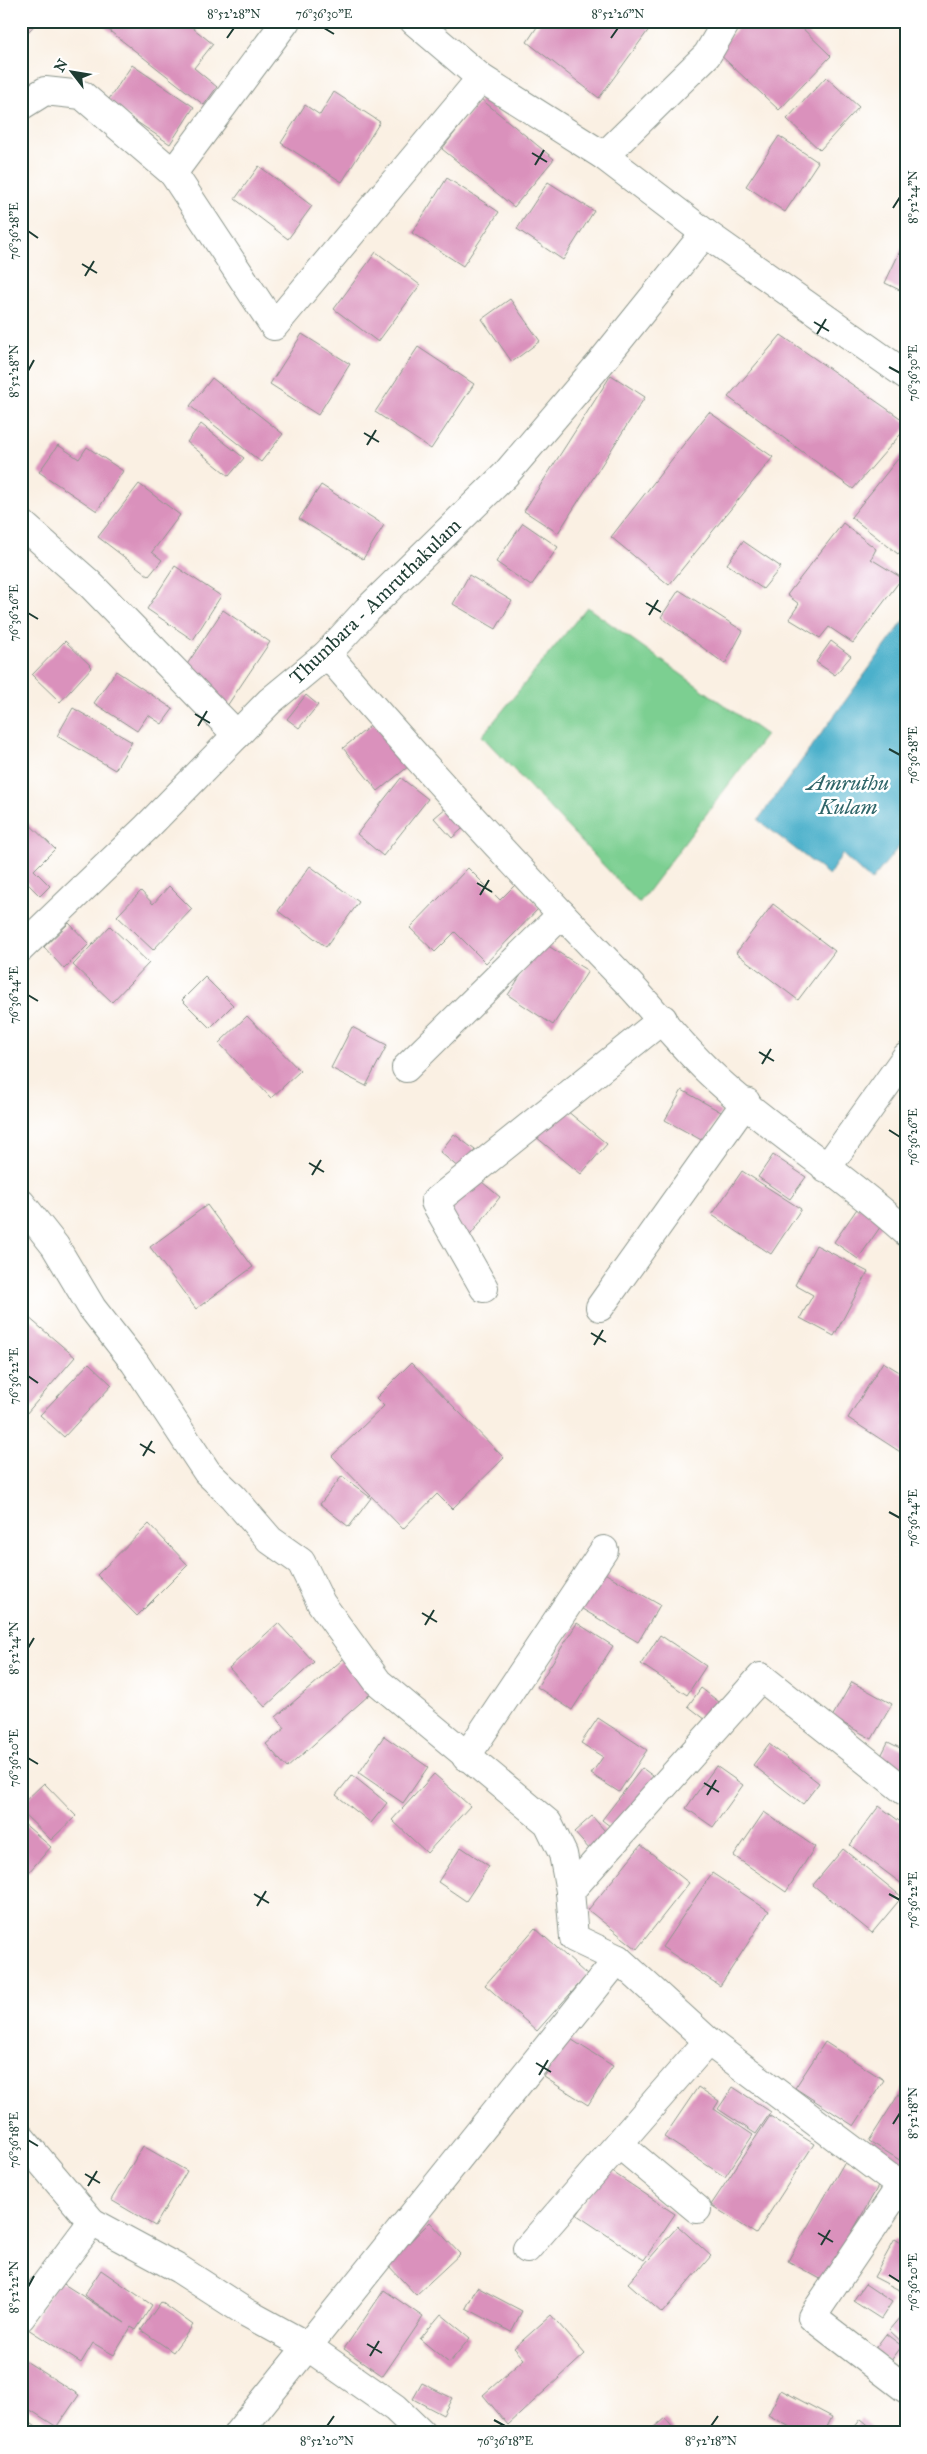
<svg xmlns="http://www.w3.org/2000/svg" width="927" height="2454" font-family="'IM FELL Great Primer',serif">
<style>
.green{fill:#7ccf91;stroke:#4e8662}
.water{fill:#4cb0cb;stroke:#367680}
.building{fill:#da91bc}
.lines{fill:none;stroke-linecap:round;stroke-linejoin:round}
.minor-casing{stroke:#8c968c;stroke-width:30}
.tertiary-casing{stroke:#8c968c;stroke-width:30}
.minor{stroke:#fff;stroke-width:28}
.tertiary{stroke:#fff;stroke-width:28}
.ticks{fill:none;stroke:#1f3d34;stroke-width:2}
.labels{text-anchor:middle;dominant-baseline:central;stroke-width:5;stroke-linejoin:round;paint-order:stroke}
.street-label{font-size:20px;fill:#1f3d34;stroke:#fff}
.water-label{font-size:21px;font-style:italic;fill:#2f6569;stroke:#fff}
.neatline{fill:none;stroke:#1f3d34;stroke-width:2}
.ticks-label{font-size:12px;text-anchor:middle;fill:#1f3d34}
</style>
<rect width="100%" height="100%" fill="#fff"/>
<filter id="ink" filterUnits="userSpaceOnUse"><feTurbulence type="fractalNoise" baseFrequency=".02" numOctaves="2"/><feDisplacementMap in="SourceGraphic" scale="10" xChannelSelector="R" yChannelSelector="G"/><feConvolveMatrix kernelMatrix="1 2 1 2 8 2 1 2 1" color-interpolation-filters="sRGB"/></filter>
<filter id="wash" filterUnits="userSpaceOnUse"><feTurbulence type="fractalNoise" baseFrequency=".0096" numOctaves="4" result="noise"/><feDisplacementMap in="SourceGraphic" scale="20" xChannelSelector="R" yChannelSelector="G"/><feGaussianBlur stdDeviation="1.12" result="paint"/><feColorMatrix in="noise" values="0 0 0 0 0 0 0 0 0 0 0 0 0 0 0 0 0 1.4 0 .05"/><feComposite in="paint" operator="in"/></filter>
<g filter="url(#wash)">
<rect width="100%" height="100%" fill="#faf0e3"/>
<polygon class="green" points="587,607 766,735 639,903 482,736"/>
<polygon class="water" points="906,618 906,838 871,881 842,854 829,875 758,820"/>
<g id="blocks">
<g class="building">
<polygon points="21,21 38,21 21,40"/>
<polygon points="97,21 184,21 213,44 194,68 217,87 204,105"/>
<polygon points="541,21 655,21 599,98 527,42"/>
<polygon points="745,21 795,21 831,56 779,110 716,51"/>
<polygon points="132,65 194,107 170,144 107,102"/>
<polygon points="826,77 859,107 820,150 787,119"/>
<polygon points="334,92 380,122 342,182 281,143 305,105 320,115"/>
<polygon points="481,99 554,159 514,207 442,149"/>
<polygon points="779,136 818,162 785,212 746,186"/>
<polygon points="259,166 312,206 288,239 235,199"/>
<polygon points="447,178 499,212 463,266 412,233"/>
<polygon points="548,182 594,211 563,260 517,229"/>
<polygon points="902,247 906,249 906,293 885,283"/>
<polygon points="376,252 420,285 378,342 334,309"/>
<polygon points="510,299 540,341 512,362 482,319"/>
<polygon points="302,334 350,364 318,415 270,384"/>
<polygon points="781,335 906,422 906,428 853,489 728,397"/>
<polygon points="418,347 474,384 431,449 375,412"/>
<polygon points="611,375 645,397 558,533 524,511"/>
<polygon points="212,378 283,434 261,462 190,406"/>
<polygon points="709,412 773,457 669,585 611,537"/>
<polygon points="201,424 244,458 229,476 187,442"/>
<polygon points="58,445 79,459 87,447 123,471 97,511 39,472"/>
<polygon points="906,449 906,545 898,554 851,517"/>
<polygon points="139,484 180,515 152,552 162,560 149,576 98,537"/>
<polygon points="321,485 384,525 363,559 299,519"/>
<polygon points="523,523 558,547 531,586 496,562"/>
<polygon points="843,523 876,549 871,559 902,578 853,643 829,627 820,638 789,619 799,604 787,595"/>
<polygon points="743,541 781,567 763,589 727,564"/>
<polygon points="175,566 221,596 193,640 147,609"/>
<polygon points="469,575 512,601 496,629 453,604"/>
<polygon points="679,590 743,631 725,664 661,617"/>
<polygon points="223,610 270,642 227,706 180,675"/>
<polygon points="65,641 92,667 60,702 32,675"/>
<polygon points="831,641 851,656 835,675 816,662"/>
<polygon points="116,671 173,709 162,724 148,715 137,731 94,703"/>
<polygon points="306,695 318,705 299,728 287,719"/>
<polygon points="73,708 132,742 115,770 57,736"/>
<polygon points="374,723 409,766 378,791 343,748"/>
<polygon points="401,778 428,799 383,856 357,834"/>
<polygon points="453,802 470,822 452,838 434,818"/>
<polygon points="21,816 55,849 34,870 50,886 40,896 21,877"/>
<polygon points="310,866 359,902 326,947 278,911"/>
<polygon points="468,868 500,900 515,885 539,908 486,963 455,932 435,952 410,928"/>
<polygon points="169,886 192,909 153,950 117,916 141,891 153,904"/>
<polygon points="773,904 835,951 798,1000 736,953"/>
<polygon points="69,923 89,944 64,969 44,947"/>
<polygon points="110,926 149,963 112,1002 73,965"/>
<polygon points="542,942 588,971 553,1025 508,995"/>
<polygon points="205,977 233,1005 210,1028 182,1000"/>
<polygon points="247,1016 300,1071 271,1098 219,1043"/>
<polygon points="352,1027 387,1045 366,1086 331,1068"/>
<polygon points="682,1090 721,1112 705,1142 665,1120"/>
<polygon points="555,1101 607,1144 581,1174 530,1132"/>
<polygon points="454,1134 475,1150 460,1169 440,1152"/>
<polygon points="773,1155 806,1177 790,1199 758,1177"/>
<polygon points="742,1171 801,1209 771,1254 712,1215"/>
<polygon points="470,1172 500,1197 468,1238 437,1213"/>
<polygon points="207,1205 253,1267 196,1309 150,1247"/>
<polygon points="859,1206 883,1223 858,1259 834,1242"/>
<polygon points="816,1245 868,1272 834,1336 800,1318 813,1295 795,1285"/>
<polygon points="21,1311 75,1357 26,1414 21,1410"/>
<polygon points="883,1362 906,1376 905,1455 848,1418"/>
<polygon points="89,1363 112,1385 64,1437 40,1415"/>
<polygon points="411,1363 504,1458 452,1509 437,1494 403,1529 332,1456 384,1406 376,1398"/>
<polygon points="342,1476 371,1498 349,1527 320,1504"/>
<polygon points="149,1524 188,1565 137,1616 97,1575"/>
<polygon points="594,1567 660,1605 638,1642 572,1603"/>
<polygon points="278,1623 314,1662 265,1707 229,1668"/>
<polygon points="577,1623 613,1646 572,1710 537,1687"/>
<polygon points="660,1635 706,1666 687,1695 641,1664"/>
<polygon points="349,1654 378,1687 287,1768 266,1744 285,1728 276,1717"/>
<polygon points="852,1682 892,1704 872,1739 832,1717"/>
<polygon points="701,1688 728,1709 715,1727 688,1706"/>
<polygon points="598,1718 647,1750 619,1792 591,1774 603,1757 581,1743"/>
<polygon points="384,1736 428,1767 403,1803 359,1773"/>
<polygon points="888,1742 906,1751 906,1787 874,1770"/>
<polygon points="769,1744 819,1783 803,1804 753,1765"/>
<polygon points="716,1766 743,1785 713,1827 686,1808"/>
<polygon points="642,1768 664,1784 624,1837 602,1820"/>
<polygon points="434,1774 470,1806 427,1853 392,1820"/>
<polygon points="352,1775 387,1803 371,1823 336,1795"/>
<polygon points="44,1783 76,1816 51,1840 21,1811 21,1805"/>
<polygon points="879,1806 906,1826 906,1887 850,1845"/>
<polygon points="764,1812 815,1847 786,1892 734,1856"/>
<polygon points="592,1816 617,1845 599,1860 574,1832"/>
<polygon points="21,1821 51,1847 28,1873 21,1866"/>
<polygon points="641,1845 689,1883 637,1949 588,1910"/>
<polygon points="461,1847 489,1866 466,1901 438,1882"/>
<polygon points="843,1849 902,1897 872,1933 813,1885"/>
<polygon points="712,1873 769,1911 720,1986 662,1947"/>
<polygon points="535,1928 587,1975 537,2031 485,1985"/>
<polygon points="569,2038 613,2066 588,2105 544,2077"/>
<polygon points="825,2042 884,2080 854,2126 795,2088"/>
<polygon points="906,2083 906,2164 869,2141"/>
<polygon points="698,2087 719,2101 714,2109 753,2135 725,2177 664,2137"/>
<polygon points="733,2087 771,2112 756,2134 718,2109"/>
<polygon points="770,2116 814,2144 756,2234 711,2205"/>
<polygon points="143,2146 187,2171 155,2226 111,2200"/>
<polygon points="844,2163 880,2183 824,2281 788,2261"/>
<polygon points="608,2169 675,2214 644,2260 577,2215"/>
<polygon points="430,2222 460,2254 416,2295 387,2264"/>
<polygon points="678,2226 711,2256 662,2313 628,2283"/>
<polygon points="895,2239 906,2246 906,2287 903,2292 874,2277"/>
<polygon points="101,2270 152,2305 136,2330 131,2327 114,2355 93,2343 81,2363 28,2329 59,2281 125,2323 84,2295"/>
<polygon points="865,2284 892,2302 881,2319 853,2301"/>
<polygon points="477,2287 522,2311 511,2332 466,2308"/>
<polygon points="384,2290 423,2317 383,2376 344,2349"/>
<polygon points="161,2302 193,2325 173,2352 141,2330"/>
<polygon points="906,2310 906,2342 904,2344 889,2330"/>
<polygon points="441,2314 470,2338 449,2363 420,2339"/>
<polygon points="551,2315 585,2354 508,2425 483,2395 524,2359 514,2348"/>
<polygon points="886,2334 902,2346 890,2362 874,2350"/>
<polygon points="24,2360 79,2395 57,2427 21,2404 21,2365"/>
<polygon points="422,2383 452,2398 443,2415 413,2399"/>
<polygon points="781,2390 832,2417 824,2433 801,2433 768,2415"/>
<polygon points="21,2416 36,2427 31,2433 21,2433"/>
<polygon points="665,2418 677,2433 647,2433"/>
<polygon points="861,2419 878,2433 850,2433"/>
</g>
</g>
</g>
<g filter="url(#ink)">
<use href="#blocks" fill-opacity="0" stroke="#8c968c" stroke-width="1"/>
<g class="lines">
<g class="minor-casing">
<g id="minor">
<polyline points="21,106 45,91 82,95 173,173 286,21"/>
<polyline points="604,156 707,55 727,21"/>
<polyline points="173,173 274,326 481,78"/>
<polyline points="21,523 88,582 237,735"/>
<path d="M327 654C424 768 526 878 630 985 656 1013 680 1044 708 1071 769 1130 843 1174 906 1232"/>
<polyline points="406,1068 562,914"/>
<polyline points="826,1169 906,1057"/>
<polyline points="21,1203 55,1246 92,1308 135,1363 207,1472 233,1497 270,1540 301,1562 321,1603 378,1682 548,1823 563,1854 570,1891 574,1938 618,1959 708,2041 906,2190"/>
<polyline points="484,1288 435,1202 663,1019"/>
<polyline points="600,1307 746,1102"/>
<polyline points="466,1757 604,1550"/>
<polyline points="570,1891 761,1677 906,1792"/>
<polyline points="21,2138 92,2222 179,2269 247,2313 307,2346 395,2408 421,2433"/>
<polyline points="619,2144 697,2209"/>
<polyline points="900,2187 812,2317 906,2389"/>
<polyline points="527,2249 708,2041"/>
<polyline points="21,2317 92,2222"/>
<polyline points="238,2433 618,1959"/>
</g>
</g>
<g class="tertiary-casing">
<g id="tertiary">
<polyline points="414,21 481,78 604,156 705,233 906,375"/>
<polyline points="21,948 147,827 270,701 327,654 367,610 505,475 602,361 705,233"/>
</g>
</g>
<use href="#minor" class="minor"/>
<use href="#tertiary" class="tertiary"/>
</g>
</g>
<path class="ticks" d="M324 28 334 34M227 38 234 28M611 38 618 28M532 153 547 162M535 165 544 150M893 208 900 197M28 231 38 238M82 264 97 273M85 276 94 261M814 322 829 331M817 334 826 319M889 367 900 373M28 371 34 360M364 433 379 442M367 445 376 430M646 603 661 612M28 613 38 619M649 615 658 600M195 714 210 723M198 726 207 711M889 749 900 755M477 883 492 892M480 895 489 880M28 995 38 1001M759 1052 774 1061M762 1064 771 1049M889 1130 900 1137M309 1163 324 1172M312 1175 321 1160M591 1333 606 1342M594 1345 603 1330M28 1376 38 1383M140 1444 155 1453M143 1456 152 1441M889 1512 900 1518M422 1613 437 1622M425 1625 434 1610M28 1648 34 1638M28 1758 38 1764M704 1783 719 1792M707 1795 716 1780M254 1894 269 1903M889 1894 900 1900M257 1906 266 1891M536 2063 551 2072M539 2075 548 2060M893 2124 900 2113M28 2140 38 2146M85 2174 100 2183M88 2186 97 2171M818 2233 833 2242M821 2245 830 2230M889 2275 900 2282M28 2287 34 2276M367 2344 382 2353M370 2356 379 2341M494 2420 505 2426M327 2426 334 2416M711 2426 718 2416"/>
<g class="labels">
<g class="street-label">
<text transform="translate(375 601) rotate(-44)">Thumbara - Amruthakulam</text>
</g>
<g class="water-label">
<text x="848" y="783">Amruthu<tspan x="848" dy="24">Kulam</tspan></text>
</g>
</g>
<rect width="927" height="2454" fill="none" stroke="#fff" stroke-width="55"/>
<g transform="translate(72 72) rotate(301)" stroke="#ffffff" stroke-width="4" paint-order="stroke">
<path d="M0-4L9 19L0 12L-9 19Z" fill="#1f3d34"/>
<text y="-8" font-size="14" font-weight="bold" text-anchor="middle" fill="#1f3d34">N</text>
</g>
<rect x="28" y="28" width="872" height="2398" class="neatline"/>
<g class="ticks-label">
<text x="234" y="18">8°52'28"N</text>
<text x="324" y="18">76°36'30"E</text>
<text x="618" y="18">8°52'26"N</text>
<text transform="translate(913 197) rotate(-90)" y="4">8°52'24"N</text>
<text transform="translate(14 231) rotate(-90)" y="4">76°36'28"E</text>
<text transform="translate(14 371) rotate(-90)" y="4">8°52'28"N</text>
<text transform="translate(913 373) rotate(-90)" y="4">76°36'30"E</text>
<text transform="translate(14 613) rotate(-90)" y="4">76°36'26"E</text>
<text transform="translate(913 755) rotate(-90)" y="4">76°36'28"E</text>
<text transform="translate(14 995) rotate(-90)" y="4">76°36'24"E</text>
<text transform="translate(913 1137) rotate(-90)" y="4">76°36'26"E</text>
<text transform="translate(14 1376) rotate(-90)" y="4">76°36'22"E</text>
<text transform="translate(913 1518) rotate(-90)" y="4">76°36'24"E</text>
<text transform="translate(14 1648) rotate(-90)" y="4">8°52'24"N</text>
<text transform="translate(14 1758) rotate(-90)" y="4">76°36'20"E</text>
<text transform="translate(913 1900) rotate(-90)" y="4">76°36'22"E</text>
<text transform="translate(913 2113) rotate(-90)" y="4">8°52'18"N</text>
<text transform="translate(14 2140) rotate(-90)" y="4">76°36'18"E</text>
<text transform="translate(913 2282) rotate(-90)" y="4">76°36'20"E</text>
<text transform="translate(14 2287) rotate(-90)" y="4">8°52'22"N</text>
<text x="327" y="2445">8°52'20"N</text>
<text x="505" y="2445">76°36'18"E</text>
<text x="711" y="2445">8°52'18"N</text>
</g>
</svg>
